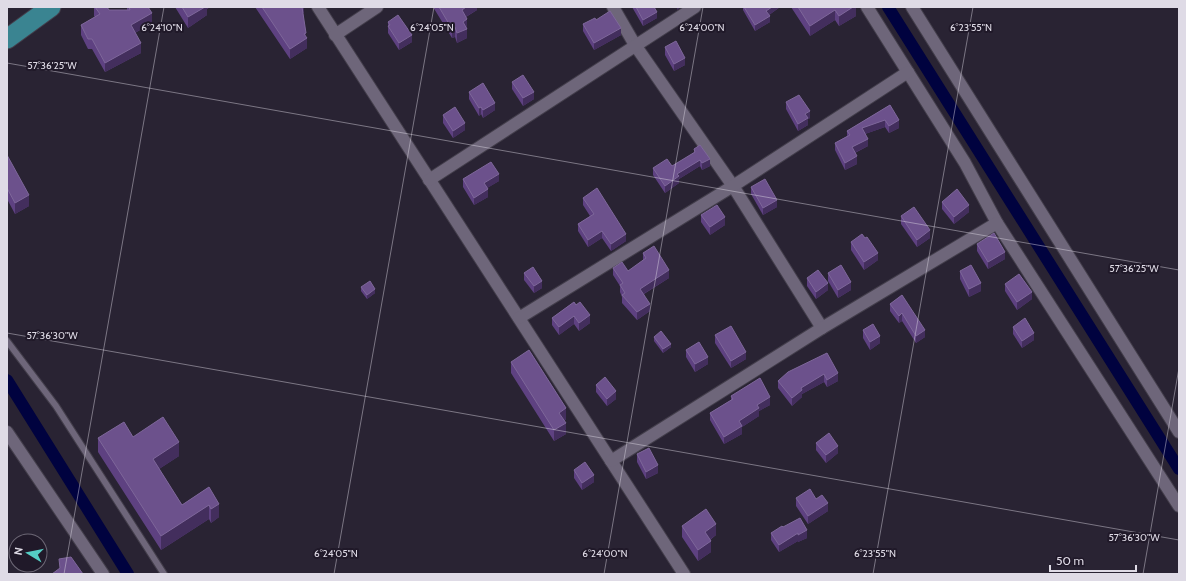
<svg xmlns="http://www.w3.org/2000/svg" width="1186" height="581" font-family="Cabin,sans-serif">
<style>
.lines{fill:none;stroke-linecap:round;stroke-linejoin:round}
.canal{stroke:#00023f;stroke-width:12}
.lane-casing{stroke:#433e4b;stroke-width:8}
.street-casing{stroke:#433e4b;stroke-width:14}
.primary-casing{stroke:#433e4b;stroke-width:21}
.lane{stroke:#6e667a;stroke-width:6}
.street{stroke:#6e667a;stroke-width:12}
.primary{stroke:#3a8491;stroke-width:19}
.wall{fill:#5e4181}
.shaded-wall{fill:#432e5d}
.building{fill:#6c518c;stroke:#7e679a}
.ticks{fill:none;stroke:#dfdbe6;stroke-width:1;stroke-opacity:0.45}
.ticks-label{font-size:10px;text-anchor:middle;fill:#dfdbe6;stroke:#201929;stroke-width:4;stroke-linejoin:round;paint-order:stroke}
</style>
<rect width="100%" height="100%" fill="#292333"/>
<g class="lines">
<g class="canal">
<polyline points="888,7 1179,469"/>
<polyline points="7,380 128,574"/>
</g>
<g class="lane-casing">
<polyline id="lane" points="7,341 56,406 164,574"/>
</g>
<g class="street-casing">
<g id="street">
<polyline points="318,7 684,574"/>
<polyline points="613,7 635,45 733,186 822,328"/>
<polyline points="867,7 965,163 997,223 1179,506"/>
<polyline points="912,7 1179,432"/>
<polyline points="335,35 377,7"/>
<polyline points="429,180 695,7"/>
<polyline points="519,318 733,186 908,72"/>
<polyline points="7,432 103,574"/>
<polyline points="611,461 822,328 997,223"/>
</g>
</g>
<g class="primary-casing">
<polyline id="primary" points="7,39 51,7"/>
</g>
<use href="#lane" class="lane"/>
<use href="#street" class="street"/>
<use href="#primary" class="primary"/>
</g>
<g class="wall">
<polygon points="94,7 107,7 109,10 127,10 127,7 148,7 152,23 135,33 141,53 105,72 92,49 88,49 81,35 81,25 95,17 94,16"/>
<polygon points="175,7 210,7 207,9 207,15 188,28"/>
<polygon points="255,7 304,7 304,12 303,13 307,48 290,59"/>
<polygon points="433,7 477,7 477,10 466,17 467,29 467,38 457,43 455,37 452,38"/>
<polygon points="632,7 655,7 654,7 657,18 643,26"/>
<polygon points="743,7 780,7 769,15 770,22 755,31 743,10"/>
<polygon points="791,7 856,7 856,16 839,26 835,20 810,36"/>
<polygon points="596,20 621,35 594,50 583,31 583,24"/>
<polygon points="388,22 412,42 399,50 388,33"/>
<polygon points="665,47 685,65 674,71 665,55"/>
<polygon points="512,82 534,99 523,106 512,89"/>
<polygon points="469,92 495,110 483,118 481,114 479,116 469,99"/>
<polygon points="786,102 810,118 808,119 808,125 798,131 786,109"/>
<polygon points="890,105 899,128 889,133 885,127 865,134 868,146 855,153 857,164 845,170 835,150 835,143 847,136 847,131"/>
<polygon points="443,115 465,130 453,138 443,123"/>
<polygon points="694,149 710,166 702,170 700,166 679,179 679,183 665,193 653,175 653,168 672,166 694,153"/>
<polygon points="7,155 29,206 15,214 7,199"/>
<polygon points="463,179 499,181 487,188 488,197 474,205 463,187"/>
<polygon points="751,187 777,207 763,215 751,194"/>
<polygon points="583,198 626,241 611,251 602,238 588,247 578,231 578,224 590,216 583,205"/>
<polygon points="942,202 969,212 954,224 942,209"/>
<polygon points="701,215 725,225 710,235 701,222"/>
<polygon points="901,216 930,238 917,247 901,224"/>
<polygon points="851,242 878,260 864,270 851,250"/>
<polygon points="977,244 1005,259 988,269 977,251"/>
<polygon points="643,253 669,278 644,294 650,311 637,320 622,303 622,297 620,292 620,286 613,275 613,268 628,271 643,261"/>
<polygon points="960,271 981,291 969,297 960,279"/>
<polygon points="524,273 542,288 534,293 524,280"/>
<polygon points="828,273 851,290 838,298 828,281"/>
<polygon points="807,278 828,290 816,299 807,286"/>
<polygon points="1005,284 1032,299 1017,310 1005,291"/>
<polygon points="361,287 375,293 367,299 361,291"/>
<polygon points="902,295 925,337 916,343 902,321 899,323 890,311 890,304"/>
<polygon points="574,302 590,323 579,331 574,324 559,335 552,325 552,318"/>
<polygon points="1013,327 1034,340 1022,348 1013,334"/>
<polygon points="863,330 880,343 870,350 863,338"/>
<polygon points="715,335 746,359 731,368 715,343"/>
<polygon points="654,337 671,347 663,353 654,341"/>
<polygon points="686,350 708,364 695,372 686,357"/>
<polygon points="827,353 838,381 827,387 824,382 802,394 802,397 792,406 778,388 778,381"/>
<polygon points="511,362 566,419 564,421 566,434 554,441 511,373"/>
<polygon points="596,385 616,399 607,406 596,392"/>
<polygon points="731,396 770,405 759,411 759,416 742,427 742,434 724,444 710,420 710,413 731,400"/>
<polygon points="133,437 179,456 159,469 182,505 209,487 219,517 211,523 209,519 161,550 98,452 98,438"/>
<polygon points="816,443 838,453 826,463 816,450"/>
<polygon points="637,454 658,473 646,479 637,462"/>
<polygon points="574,470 594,482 582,490 574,478"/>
<polygon points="796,498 828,511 808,524 796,506"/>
<polygon points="682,526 716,535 710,540 711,552 698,561 682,537"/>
<polygon points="783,527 807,538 798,542 798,541 779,552 771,540 771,533"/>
</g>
<g class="shaded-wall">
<polygon points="205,7 210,7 207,9 207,15 188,28 188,17"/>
<polygon points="302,7 304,7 304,12 302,14"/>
<polygon points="466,7 477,7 477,10 462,19 462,10"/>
<polygon points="677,7 681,7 677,10"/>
<polygon points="772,7 780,7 766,17 766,11"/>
<polygon points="853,7 856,7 856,16 839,26 839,16"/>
<polygon points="835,10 835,20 810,36 810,26"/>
<polygon points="657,12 657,18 643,26 643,20"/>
<polygon points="152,13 152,23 131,35 131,25"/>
<polygon points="770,16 770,22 755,31 755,25"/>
<polygon points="467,19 467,38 457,43 457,33 463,22"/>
<polygon points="455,27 455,37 452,38 452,29"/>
<polygon points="621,28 621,35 594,50 594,43"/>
<polygon points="306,33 306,39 307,38 307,48 290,59 290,49"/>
<polygon points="412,35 412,42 399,50 399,43"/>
<polygon points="141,43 141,53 105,72 105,63"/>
<polygon points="685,58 685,65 674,71 674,64"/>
<polygon points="534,92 534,99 523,106 523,98"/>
<polygon points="495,103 495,110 483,118 483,110"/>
<polygon points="481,107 481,114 479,116 479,108"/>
<polygon points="810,111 810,118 808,119 808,125 798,131 798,124 805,114"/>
<polygon points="885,120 885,127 862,135 862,128"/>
<polygon points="899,120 899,128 889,133 889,126"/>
<polygon points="465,123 465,130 453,138 453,131"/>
<polygon points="868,139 868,146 852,154 852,147"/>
<polygon points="857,156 857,164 845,170 845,163"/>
<polygon points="710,159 710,166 702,170 702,163"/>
<polygon points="700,160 700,166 679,179 679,183 665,193 665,186 677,174"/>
<polygon points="499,174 499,181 484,190 484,183"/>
<polygon points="488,189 488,197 474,205 474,198"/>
<polygon points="29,195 29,206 15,214 15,203"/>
<polygon points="777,200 777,207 763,215 763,208"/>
<polygon points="969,205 969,212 954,224 954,217"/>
<polygon points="725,217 725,225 710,235 710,227"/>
<polygon points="930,230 930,238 917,247 917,240"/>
<polygon points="602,231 602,238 588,247 588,240"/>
<polygon points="626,234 626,241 611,251 611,244"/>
<polygon points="1005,252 1005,259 988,269 988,262"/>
<polygon points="878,253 878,260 864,270 864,262"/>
<polygon points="669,270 669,278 640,296 640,289"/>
<polygon points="542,281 542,288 534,293 534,286"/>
<polygon points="851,282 851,290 838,298 838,290"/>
<polygon points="828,283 828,290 816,299 816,292"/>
<polygon points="981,283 981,291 969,297 969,289"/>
<polygon points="375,289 375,293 367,299 367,295"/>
<polygon points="1032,292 1032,299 1017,310 1017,302"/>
<polygon points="650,304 650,311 637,320 637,312"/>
<polygon points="902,313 902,321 899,323 899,316"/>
<polygon points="590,315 590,323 579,331 579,323"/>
<polygon points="574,316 574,324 559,335 559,327"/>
<polygon points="925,330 925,337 916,343 916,336"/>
<polygon points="1034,333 1034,340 1022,348 1022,341"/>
<polygon points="880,336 880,343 870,350 870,342"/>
<polygon points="671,344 671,347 663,353 663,349"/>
<polygon points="746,352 746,359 731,368 731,361"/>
<polygon points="708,357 708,364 695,372 695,364"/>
<polygon points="838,373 838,381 827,387 827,380"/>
<polygon points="824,374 824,382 802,394 802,397 792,406 792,398 801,388"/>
<polygon points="616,391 616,399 607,406 607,399"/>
<polygon points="770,397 770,405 759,411 759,416 742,427 742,434 724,444 724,437 739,421 757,405"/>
<polygon points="566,408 566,419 559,424 559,413"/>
<polygon points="566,423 566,434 554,441 554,430"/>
<polygon points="179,442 179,456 153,473 153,459"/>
<polygon points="838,446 838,453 826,463 826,455"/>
<polygon points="658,465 658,473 646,479 646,472"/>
<polygon points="594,475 594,482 582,490 582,483"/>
<polygon points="828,503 828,511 808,524 808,516"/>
<polygon points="219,504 219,517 211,523 211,509"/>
<polygon points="209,505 209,519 161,550 161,536"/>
<polygon points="716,524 716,535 705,543 705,532"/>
<polygon points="807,530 807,538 798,542 798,535"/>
<polygon points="798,533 798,541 779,552 779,545"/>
<polygon points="711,541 711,552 698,561 698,550"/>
</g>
<g class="building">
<polygon points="95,7 107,7 109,10 130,10 129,7 148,7 152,13 131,25 141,43 105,63 92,39 88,39 81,25 100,14"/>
<polygon points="182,7 205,7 188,17"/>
<polygon points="262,7 302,7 306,33 304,34 307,38 290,49"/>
<polygon points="439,7 466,7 462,10 467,19 463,22 467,29 457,33 455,27 452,29"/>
<polygon points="636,7 654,7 657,12 643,20"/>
<polygon points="744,7 772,7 766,11 770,16 755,25"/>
<polygon points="798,7 853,7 839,16 835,10 810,26"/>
<polygon points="610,11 621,28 594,43 583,24 595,18 596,20"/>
<polygon points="398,15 412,35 399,43 388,26 390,25 388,22"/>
<polygon points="676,41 685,58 674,64 665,47"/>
<polygon points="523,75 534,92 523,98 512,82"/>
<polygon points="483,83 495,103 483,110 481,107 479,108 469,92"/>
<polygon points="799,95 810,111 805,114 808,118 798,124 786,102"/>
<polygon points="890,105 899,120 889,126 885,120 862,128 868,139 852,147 857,156 845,163 835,143 850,135 847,131"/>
<polygon points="455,107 465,123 453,131 443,115"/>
<polygon points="700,145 710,159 702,163 700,160 677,174 679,176 665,186 653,168 667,159 672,166 695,152 694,149"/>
<polygon points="7,155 29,195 15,203 7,188"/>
<polygon points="491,162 499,174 484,183 488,189 474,198 463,179"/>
<polygon points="765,179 777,200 763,208 751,187"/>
<polygon points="597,188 626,234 611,244 602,231 588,240 578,224 594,214 583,198"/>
<polygon points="957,189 969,205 954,217 942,202"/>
<polygon points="717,205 725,217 710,227 701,215"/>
<polygon points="914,207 930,230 917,240 901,216"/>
<polygon points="994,233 1005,252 988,262 977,244"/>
<polygon points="862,234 865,238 867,237 878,253 864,262 851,242"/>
<polygon points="654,246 669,270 640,289 650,304 637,312 622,295 625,293 620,285 623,283 613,268 622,262 628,271 646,258 643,253"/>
<polygon points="841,265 851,282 838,290 828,273"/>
<polygon points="971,265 981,283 969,289 960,271"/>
<polygon points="533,267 542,281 534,286 524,273"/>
<polygon points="818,270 828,283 816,292 807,278"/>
<polygon points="1019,274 1032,292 1017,302 1005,284"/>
<polygon points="370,281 375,289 367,295 361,287"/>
<polygon points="902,295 925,330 916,336 902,313 899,316 890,304"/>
<polygon points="574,302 576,305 580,302 590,315 579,323 574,316 559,327 552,318"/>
<polygon points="1025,318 1034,333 1022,341 1013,327"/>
<polygon points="873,324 880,336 870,342 863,330"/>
<polygon points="731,326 746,352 731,361 715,335"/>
<polygon points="661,331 671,344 663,349 654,337"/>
<polygon points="699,342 708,357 695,364 686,350"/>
<polygon points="529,350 566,408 559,413 566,423 554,430 511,362"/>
<polygon points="827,353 838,373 827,380 824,374 801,388 802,390 792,398 778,381 788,372"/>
<polygon points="605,377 616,391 607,399 596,385"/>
<polygon points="760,378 770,397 757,405 759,408 739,421 742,426 724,437 710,413 733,399 731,396"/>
<polygon points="163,417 179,442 153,459 182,505 209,487 219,504 211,509 209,505 161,536 98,438 124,422 133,437"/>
<polygon points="829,433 838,446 826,455 816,443"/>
<polygon points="649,448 658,465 646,472 637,454"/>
<polygon points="585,462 594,475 582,483 574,470"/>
<polygon points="810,489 816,499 822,495 828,503 808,516 796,498"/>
<polygon points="706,509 716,524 705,532 711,541 698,550 682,526"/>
<polygon points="800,518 807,530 798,535 798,533 779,545 771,533 782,526 783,527"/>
<polygon points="71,557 83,574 52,574 60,568 59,559"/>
</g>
<path class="ticks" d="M7 63 1179 270M7 333 1179 540M64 574 164 7M334 574 434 7M604 574 703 7M873 574 973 7M1143 574 1179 368"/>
<g class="ticks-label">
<text x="162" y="31">6°24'10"N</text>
<text x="432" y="31">6°24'05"N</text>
<text x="702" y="31">6°24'00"N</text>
<text x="971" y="31">6°23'55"N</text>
<text x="52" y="69">57°36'25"W</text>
<text x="1134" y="272">57°36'25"W</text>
<text x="52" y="339">57°36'30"W</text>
<text x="1134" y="541">57°36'30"W</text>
<text x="336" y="557">6°24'05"N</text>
<text x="605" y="557">6°24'00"N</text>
<text x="875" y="557">6°23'55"N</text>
</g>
<rect width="1186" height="581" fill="none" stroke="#dfdbe6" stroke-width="16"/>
<g transform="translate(28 553) rotate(280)"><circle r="19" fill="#201929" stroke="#6c6775"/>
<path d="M0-3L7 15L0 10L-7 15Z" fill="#55cec5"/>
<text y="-6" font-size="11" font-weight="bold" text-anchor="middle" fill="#dfdbe6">N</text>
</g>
<path d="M1050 565v6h86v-6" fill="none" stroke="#dfdbe6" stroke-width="2"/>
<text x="1056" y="565" font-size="12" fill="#dfdbe6" stroke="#201929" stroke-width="3" paint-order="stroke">50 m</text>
</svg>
